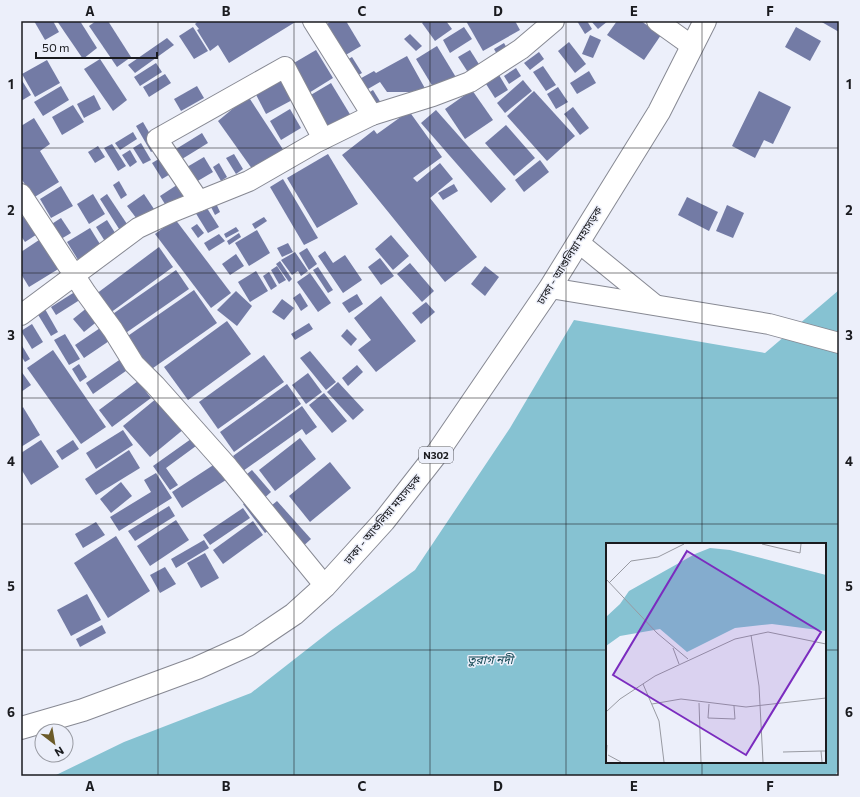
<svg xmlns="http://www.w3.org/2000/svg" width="860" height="797" font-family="Commissioner,'Noto Sans Bengali',sans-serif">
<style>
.water{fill:#86c2d2;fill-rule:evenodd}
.building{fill:#737ba5}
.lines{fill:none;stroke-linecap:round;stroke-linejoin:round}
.minor-casing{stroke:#878993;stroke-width:22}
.highway-casing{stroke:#878993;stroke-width:24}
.minor{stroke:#fff;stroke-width:20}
.highway{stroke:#fff;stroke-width:22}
.grid{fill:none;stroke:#1a1b1f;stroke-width:1;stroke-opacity:0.55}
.labels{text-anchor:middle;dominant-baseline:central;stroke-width:3;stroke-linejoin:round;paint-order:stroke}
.shield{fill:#eceffa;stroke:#595b61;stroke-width:1}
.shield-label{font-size:10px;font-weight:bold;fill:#1a1b1f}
.street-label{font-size:11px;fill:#1a1b1f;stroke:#eceffa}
.water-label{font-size:12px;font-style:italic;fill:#134854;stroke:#eceffa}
.inset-road{fill:none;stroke:#989aa2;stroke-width:1}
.view{fill:#7b2cbf;fill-opacity:0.15;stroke:#7b2cbf;stroke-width:2}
.inset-edge{fill:none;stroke:#1a1b1f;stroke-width:2}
.neatline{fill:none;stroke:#1a1b1f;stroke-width:1.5}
.grid-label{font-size:13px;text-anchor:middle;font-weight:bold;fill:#1a1b1f}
</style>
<rect width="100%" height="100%" fill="#eceffa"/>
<path class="water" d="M839 290V769L835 776H54L124 742 251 693 333 629 415 570 510 428 574 320 765 353ZM607 544H825V762H607Z"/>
<g class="building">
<polygon points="34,21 53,21 59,32 45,40"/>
<polygon points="57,21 80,21 97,48 83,59"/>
<polygon points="96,21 108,21 131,57 117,67 89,26"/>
<polygon points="198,21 297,21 229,63 218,45 210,51 197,30 199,29 195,24"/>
<polygon points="332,21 346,21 361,46 344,56 325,25"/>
<polygon points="424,21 446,21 452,29 435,41 422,23"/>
<polygon points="466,21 515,21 520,30 483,51"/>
<polygon points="577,21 587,21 592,29 585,34"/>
<polygon points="591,21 608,21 598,29"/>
<polygon points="617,21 641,21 661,35 644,60 607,35"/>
<polygon points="820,21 839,21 839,32"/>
<polygon points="193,27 208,51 194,59 179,36"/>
<polygon points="464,27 472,39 450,53 443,40"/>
<polygon points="796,27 821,41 810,61 785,47"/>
<polygon points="410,34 422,46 416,51 404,39"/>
<polygon points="590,35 601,40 593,58 582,54"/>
<polygon points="167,38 174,45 135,73 128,65"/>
<polygon points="569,42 586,64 575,73 558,51"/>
<polygon points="504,43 508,50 498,56 494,49"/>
<polygon points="437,46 457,79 436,92 416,59"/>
<polygon points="316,50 333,78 304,96 287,67"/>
<polygon points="470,50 482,69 471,77 458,57"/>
<polygon points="539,52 544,59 530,70 524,63"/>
<polygon points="407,56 427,92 387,92 380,82 361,93 354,82 374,71 376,73"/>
<polygon points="352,57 362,73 353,78 343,62"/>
<polygon points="100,59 127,100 113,111 84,69"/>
<polygon points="47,60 60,83 35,97 22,74"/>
<polygon points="156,63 162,72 140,86 134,77"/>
<polygon points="279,65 296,98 266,114 249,81"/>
<polygon points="543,66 556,85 546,91 533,72"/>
<polygon points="516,68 521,76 509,84 504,76"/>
<polygon points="589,71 596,83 577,94 570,83"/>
<polygon points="165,74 171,83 149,97 143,87"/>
<polygon points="499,75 508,90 495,98 486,84"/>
<polygon points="21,79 31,95 21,101"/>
<polygon points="523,80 532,91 505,113 497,103"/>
<polygon points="331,83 351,116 323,132 304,99"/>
<polygon points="61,86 69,100 43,116 34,102"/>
<polygon points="197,86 204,98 181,111 174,99"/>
<polygon points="558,87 568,102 556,109 547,94"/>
<polygon points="373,90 381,103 373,108 365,95"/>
<polygon points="472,90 493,120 465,139 445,109"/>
<polygon points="534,91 575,136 547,161 507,116"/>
<polygon points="759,91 791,107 773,144 764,140 755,158 732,146"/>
<polygon points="94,95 101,109 84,118 77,104"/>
<polygon points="248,96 286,154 255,173 218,121"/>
<polygon points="73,105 84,122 62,135 52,117"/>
<polygon points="573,107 589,128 580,135 564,114"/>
<polygon points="290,109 301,128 281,140 270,121"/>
<polygon points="436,110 506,189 491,203 421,123"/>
<polygon points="409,111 442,157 413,178 417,182 440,163 453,179 430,198 477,257 445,282 342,155 374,130 377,134"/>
<polygon points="34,118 50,144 40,151 59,182 33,198 21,178 21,126"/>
<polygon points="143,122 158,148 151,152 136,126"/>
<polygon points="506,125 535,158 514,176 485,143"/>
<polygon points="133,132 137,139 120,150 115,143"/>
<polygon points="202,133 208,143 174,164 168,154"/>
<polygon points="141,143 151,160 143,164 133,148"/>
<polygon points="112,144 126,166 118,171 104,148"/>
<polygon points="98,146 105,157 95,163 88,152"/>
<polygon points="130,150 137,162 130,167 122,155"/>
<polygon points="234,154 243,169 236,174 226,158"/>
<polygon points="328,154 358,204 317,228 287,178"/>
<polygon points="162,157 172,173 162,179 152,163"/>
<polygon points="204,157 213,172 196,182 187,167"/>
<polygon points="540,160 549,172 524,192 515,180"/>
<polygon points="219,163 227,177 221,181 213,167"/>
<polygon points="283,179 318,238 304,245 270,187"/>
<polygon points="119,181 127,195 121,199 113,185"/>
<polygon points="183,181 191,195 168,209 160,196"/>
<polygon points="454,184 458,191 443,200 438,193"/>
<polygon points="61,186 73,206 51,218 40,199"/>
<polygon points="93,194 105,214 89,224 77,204"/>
<polygon points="107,194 129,227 121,232 100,199"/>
<polygon points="144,194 156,212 140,223 127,206"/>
<polygon points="687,197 718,212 709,231 678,215"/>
<polygon points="214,199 220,212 215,215 208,201"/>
<polygon points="205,205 219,227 208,233 195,212"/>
<polygon points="727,205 744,213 733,238 716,231"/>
<polygon points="27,214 39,233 25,242 21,236 21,218"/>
<polygon points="264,217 267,221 255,229 252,224"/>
<polygon points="61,218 71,233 56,242 47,227"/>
<polygon points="175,219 231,293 211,308 155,234"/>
<polygon points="107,220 117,236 106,243 96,227"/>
<polygon points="197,224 204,233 198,238 191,228"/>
<polygon points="236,227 239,231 226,238 224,234"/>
<polygon points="90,228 103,249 80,263 67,242"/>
<polygon points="257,230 270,253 249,266 235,243"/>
<polygon points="239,233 241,237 229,245 227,241"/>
<polygon points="219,234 225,241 209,251 204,243"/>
<polygon points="391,235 409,256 393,270 375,249"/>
<polygon points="42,238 60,268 29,287 21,274 21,252"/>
<polygon points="288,243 293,252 282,257 277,248"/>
<polygon points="159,247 173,267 106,316 92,297"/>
<polygon points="307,248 317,264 309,270 299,253"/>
<polygon points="325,251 333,263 345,255 362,280 343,293 318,256"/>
<polygon points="295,252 308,271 301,276 298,271 292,275 281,260"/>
<polygon points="236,254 244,266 230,275 222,264"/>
<polygon points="380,258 394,276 381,285 368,267"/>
<polygon points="280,261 292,279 289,282 276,264"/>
<polygon points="410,263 434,291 422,302 397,274"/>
<polygon points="277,266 286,280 279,284 271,270"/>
<polygon points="485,266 499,277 485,296 471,284"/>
<polygon points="318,267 333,290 328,293 313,270"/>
<polygon points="176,270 189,289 120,337 107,318"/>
<polygon points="256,271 268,291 250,302 238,282"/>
<polygon points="269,272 277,286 271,290 263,276"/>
<polygon points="310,273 331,303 318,312 297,282"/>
<polygon points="81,288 86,296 56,315 51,307"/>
<polygon points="194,290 217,323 146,373 122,340"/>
<polygon points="236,291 252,306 237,326 217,310"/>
<polygon points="300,293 308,306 301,311 293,298"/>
<polygon points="357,294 363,304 349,313 342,303"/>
<polygon points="381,296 416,341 376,372 358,350 371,340 354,318"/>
<polygon points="282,299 294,308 284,320 272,312"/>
<polygon points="426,302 435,312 421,324 412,313"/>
<polygon points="88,307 99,320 84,332 73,319"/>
<polygon points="45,309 58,332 51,336 37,313"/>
<polygon points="227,321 251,354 188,400 164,367"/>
<polygon points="309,323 313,329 295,340 291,334"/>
<polygon points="32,324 43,342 32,349 21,331"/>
<polygon points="106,324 115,337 84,358 75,345"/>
<polygon points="347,329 357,339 351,346 341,336"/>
<polygon points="65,334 80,359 69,365 54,340"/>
<polygon points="21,344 30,359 25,362 21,356"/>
<polygon points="53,350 106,427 81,444 27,368"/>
<polygon points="310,351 336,382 326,390 300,358"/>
<polygon points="264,355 284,382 218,429 199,402"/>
<polygon points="125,356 133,366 93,394 86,383"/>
<polygon points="79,364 87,377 80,382 72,369"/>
<polygon points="357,365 363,372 348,386 342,378"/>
<polygon points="21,371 31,385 21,392"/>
<polygon points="308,373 322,392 306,404 292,385"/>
<polygon points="138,381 151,398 112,427 99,410"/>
<polygon points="338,382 364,410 353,420 327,392"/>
<polygon points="287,384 301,404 234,452 220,432"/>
<polygon points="324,393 347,421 332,433 309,405"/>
<polygon points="157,398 184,429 150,457 123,426"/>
<polygon points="302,406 317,427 306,435 302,429 243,471 233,456"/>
<polygon points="23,407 40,435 21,447 21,409"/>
<polygon points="123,430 133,445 96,469 86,453"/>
<polygon points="300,438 316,459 275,491 259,470"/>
<polygon points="191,439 196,446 166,468 178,485 170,490 153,466"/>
<polygon points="41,440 59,467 31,485 21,469 21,453"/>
<polygon points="73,440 79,449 62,460 56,451"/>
<polygon points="129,450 140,468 96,495 85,479"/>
<polygon points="218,462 229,478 182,508 172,492"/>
<polygon points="330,462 351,488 310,522 289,496"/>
<polygon points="252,470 271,492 261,501 242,478"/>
<polygon points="156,473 172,498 119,531 110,517 151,492 144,480"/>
<polygon points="121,482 132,496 111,513 100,499"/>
<polygon points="249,500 271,529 265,533 243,504"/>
<polygon points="277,501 311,539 300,549 266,510"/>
<polygon points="169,506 175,516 135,541 128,531"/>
<polygon points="243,508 250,518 210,545 203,535"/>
<polygon points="176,520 189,540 150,566 137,546"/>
<polygon points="253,521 263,535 223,564 213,550"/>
<polygon points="96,522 105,535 83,548 75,534"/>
<polygon points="116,536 150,591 108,618 74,563"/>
<polygon points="204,540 209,548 176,568 171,559"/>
<polygon points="205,553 219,578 201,588 187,563"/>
<polygon points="165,567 176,584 160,593 150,575"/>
<polygon points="87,594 101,620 71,636 57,610"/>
<polygon points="102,625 106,633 80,647 76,639"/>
</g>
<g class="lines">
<g class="minor-casing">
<g id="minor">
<polyline points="313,21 372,115"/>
<polyline points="657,21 692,46"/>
<polyline points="21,194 86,293 113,330 134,364 155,385 228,467 325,586"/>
<polyline points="199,201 157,139 285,67 323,139"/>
<polyline points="578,242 654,304"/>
<polyline points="550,288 769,324 839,343"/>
<polyline points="21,315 138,228 172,212 249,181 315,143 372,115 433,96 470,82 521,49 554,21"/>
</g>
</g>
<g class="highway-casing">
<polyline id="highway" points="21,728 83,710 197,668 248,645 294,614 325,586 384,521 438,452 550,288 659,112 705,21"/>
</g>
<use href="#minor" class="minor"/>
<use href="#highway" class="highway"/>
</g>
<path class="grid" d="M158 21V776M294 21V776M430 21V776M566 21V776M702 21V544M21 148H839M21 273H839M21 398H839M21 524H839M21 650H607M825 650H839M702 762V776"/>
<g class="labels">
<rect class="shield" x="419" y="447" width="34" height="16" rx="3"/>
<g class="shield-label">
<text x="436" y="455">N302</text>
</g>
<g class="street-label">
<text transform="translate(569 255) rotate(-58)">ঢাকা - আশুলিয়া মহাসড়ক</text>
<text transform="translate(382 519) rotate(-50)">ঢাকা - আশুলিয়া মহাসড়ক</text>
</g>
<g class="water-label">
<text x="490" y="659">তুরাগ নদী</text>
</g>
</g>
<g transform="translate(606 543)">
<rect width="220" height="220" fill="#eceffa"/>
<path d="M104 5 124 7 220 32V88L166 81 129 85 81 109 54 86 14 93 0 103V74L14 61 23 48 89 11Z" fill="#86c2d2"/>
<path class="inset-road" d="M156 1 194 10 195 1M0 36 51 90 82 116M3 40 25 18 52 14 78 1M145 92 153 143 157 219M67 105 73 121M37 141 53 178 58 219M93 160 95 219M46 161 75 156 140 164 220 155M103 161 102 175 129 176 128 163M0 169 14 156 49 133 129 96 162 89 220 101M177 209 215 208M2 212 15 219M0 218 1 202M216 219 215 208H220"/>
<path class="view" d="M81 8 215 89 140 212 7 132Z"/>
<rect width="220" height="220" class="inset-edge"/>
</g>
<rect width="860" height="797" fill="none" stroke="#eceffa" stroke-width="44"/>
<g transform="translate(54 743) rotate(149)"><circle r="19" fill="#eceffa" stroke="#989aa2"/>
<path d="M0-3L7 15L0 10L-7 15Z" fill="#6c5b29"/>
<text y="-6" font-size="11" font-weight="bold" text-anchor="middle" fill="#1a1b1f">N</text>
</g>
<path d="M36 52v6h121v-6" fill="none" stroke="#1a1b1f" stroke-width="2"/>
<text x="42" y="52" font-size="12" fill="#1a1b1f" stroke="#eceffa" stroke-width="3" paint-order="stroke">50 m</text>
<rect x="22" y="22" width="816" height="753" class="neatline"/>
<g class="grid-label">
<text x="90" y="16">A</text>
<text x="226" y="16">B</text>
<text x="362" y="16">C</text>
<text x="498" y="16">D</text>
<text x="634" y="16">E</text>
<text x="770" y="16">F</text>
<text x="11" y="89">1</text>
<text x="849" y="89">1</text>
<text x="11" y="215">2</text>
<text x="849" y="215">2</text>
<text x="11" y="340">3</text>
<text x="849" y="340">3</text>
<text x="11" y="466">4</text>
<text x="849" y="466">4</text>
<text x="11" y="591">5</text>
<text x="849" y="591">5</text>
<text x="11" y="717">6</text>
<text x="849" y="717">6</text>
<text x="90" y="791">A</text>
<text x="226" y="791">B</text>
<text x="362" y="791">C</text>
<text x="498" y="791">D</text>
<text x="634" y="791">E</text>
<text x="770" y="791">F</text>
</g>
</svg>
